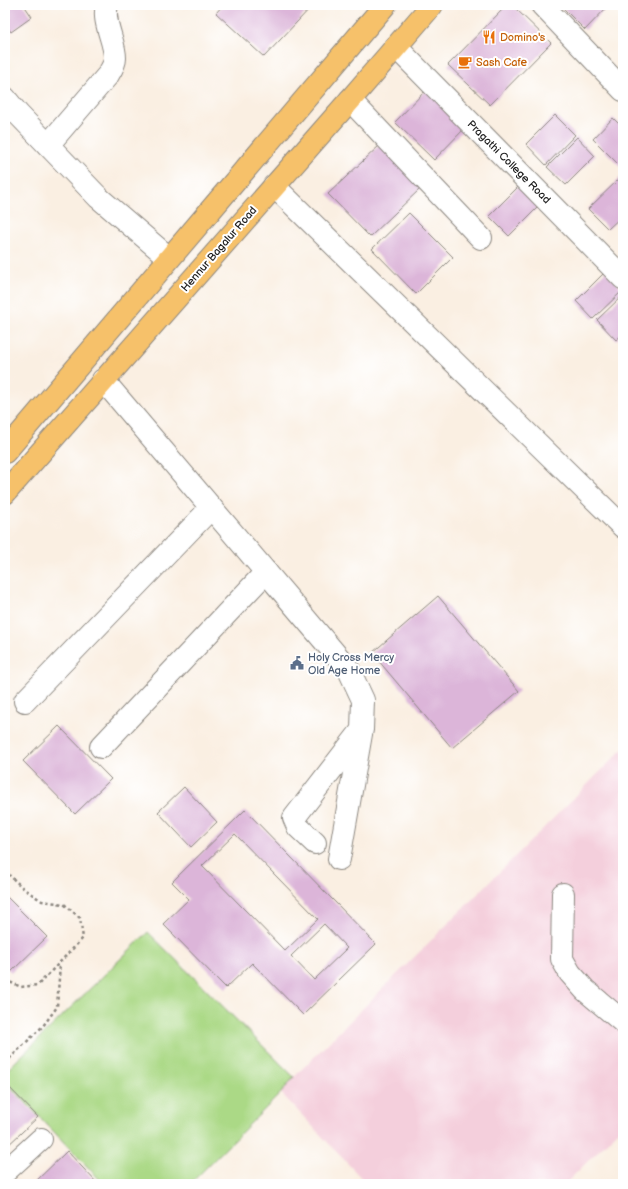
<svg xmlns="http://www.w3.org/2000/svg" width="628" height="1189" font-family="'Balsamiq Sans',sans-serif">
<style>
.built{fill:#f4cfdc}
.green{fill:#abd986;stroke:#647a51}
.building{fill:#dcb5d9;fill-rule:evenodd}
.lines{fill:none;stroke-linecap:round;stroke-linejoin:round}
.minor-casing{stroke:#8b867f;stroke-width:24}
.major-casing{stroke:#8b867f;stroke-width:24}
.path{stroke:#8b867f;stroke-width:2.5;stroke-dasharray:3 3;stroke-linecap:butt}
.minor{stroke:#fff;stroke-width:22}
.major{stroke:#f6c16b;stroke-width:22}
.labels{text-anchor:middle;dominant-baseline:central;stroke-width:4;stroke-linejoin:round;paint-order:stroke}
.food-label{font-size:11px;fill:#c56008;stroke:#fff;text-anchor:start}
.street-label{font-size:11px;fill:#1c1c1c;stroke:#fff}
.service-label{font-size:11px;fill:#4e5e75;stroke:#fff;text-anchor:start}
</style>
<rect width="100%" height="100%" fill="#fff"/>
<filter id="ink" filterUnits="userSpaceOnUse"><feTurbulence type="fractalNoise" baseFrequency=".025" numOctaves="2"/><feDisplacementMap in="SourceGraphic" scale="8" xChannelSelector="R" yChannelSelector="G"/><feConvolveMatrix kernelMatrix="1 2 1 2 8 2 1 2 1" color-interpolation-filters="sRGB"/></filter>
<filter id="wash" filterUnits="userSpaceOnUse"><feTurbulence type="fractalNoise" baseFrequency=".012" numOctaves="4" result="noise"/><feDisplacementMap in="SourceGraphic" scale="16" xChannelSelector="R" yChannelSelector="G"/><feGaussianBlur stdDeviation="0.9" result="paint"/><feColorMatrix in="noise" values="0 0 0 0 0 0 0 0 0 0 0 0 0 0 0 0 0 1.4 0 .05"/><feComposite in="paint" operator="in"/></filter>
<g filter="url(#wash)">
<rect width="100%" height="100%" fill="#faefe2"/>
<polygon class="built" points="623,749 623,1126 565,1184 367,1184 281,1093 294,1077"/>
<polygon class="green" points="148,932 294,1077 281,1093 190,1184 104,1184 5,1081 5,1072"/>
<g id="blocks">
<g class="building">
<polygon points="5,5 24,5 32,17 11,32 5,24"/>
<polygon points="223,5 313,5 264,57 216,13"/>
<polygon points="507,5 512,5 551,43 490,105 448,65"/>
<polygon points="560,5 609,5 585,30"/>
<polygon points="427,89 466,127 434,160 395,122"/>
<polygon points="555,115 575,135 546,165 526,144"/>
<polygon points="613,118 623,128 623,169 593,139"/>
<polygon points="577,137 595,156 566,185 547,167"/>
<polygon points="381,144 422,187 370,237 328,194"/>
<polygon points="621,177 623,180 623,215 608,229 588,209"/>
<polygon points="520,185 540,205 509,236 489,216"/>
<polygon points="409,213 453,257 416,294 372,249"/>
<polygon points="606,271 623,290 593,319 576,301"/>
<polygon points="623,295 623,334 616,340 597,320"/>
<polygon points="438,596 519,691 452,748 372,653"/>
<polygon points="59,726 111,779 75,814 23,761"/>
<polygon points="184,787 217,822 191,847 158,812"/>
<path d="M245 810 376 944 303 1015 252 963 226 988 163 924 189 899 172 882ZM235 834 318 919 285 951 202 866ZM324 924 347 948 314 980 291 956Z"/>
<polygon points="5,895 47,937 11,972 5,966"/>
<polygon points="5,1083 38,1117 5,1148"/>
<polygon points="67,1151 98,1184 33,1184"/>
</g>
</g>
</g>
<g filter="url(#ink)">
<use href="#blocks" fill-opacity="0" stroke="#8b867f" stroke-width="1"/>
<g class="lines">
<g class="minor-casing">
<g id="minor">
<polyline points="542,5 623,90"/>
<polyline points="396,47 623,278"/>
<polyline points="5,98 18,114 99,198 169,258"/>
<polyline points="350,100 481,238"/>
<path d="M48 145 108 75C111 70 115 64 115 58 115 41 102 22 107 5"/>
<polyline points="274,186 623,527"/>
<polyline points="103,380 349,670 363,700 362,730 294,818 298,827 315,843"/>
<polyline points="25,701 211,508"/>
<polyline points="101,747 266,572"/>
<polyline points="339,859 361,734"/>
<polyline points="563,894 562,959 570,973 585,990 623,1022"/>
<polyline points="5,1172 41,1139"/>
</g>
</g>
<g class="major-casing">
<g id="major">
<polyline points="5,452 385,5"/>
<polyline points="5,493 350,100 432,5"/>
</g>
</g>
<g class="path">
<polyline points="5,857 6,872 24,889 42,901 64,904 80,918 83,938 38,985 21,987 5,980"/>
<polyline points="5,1063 43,1026 57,1007 60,964"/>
</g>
<use href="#minor" class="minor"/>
<use href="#major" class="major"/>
</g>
</g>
<defs>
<g id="restaurant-bare" transform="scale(1.08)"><path d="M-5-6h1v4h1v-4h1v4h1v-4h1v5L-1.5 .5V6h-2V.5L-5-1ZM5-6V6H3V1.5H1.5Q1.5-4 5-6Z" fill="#e8710a" stroke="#fff" stroke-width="2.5" paint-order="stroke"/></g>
<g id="cafe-bare" transform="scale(1.08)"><path d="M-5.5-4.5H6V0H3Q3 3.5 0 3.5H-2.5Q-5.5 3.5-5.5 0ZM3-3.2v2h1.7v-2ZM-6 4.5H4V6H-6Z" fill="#e8710a" stroke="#fff" stroke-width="2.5" paint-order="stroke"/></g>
<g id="civic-bare" transform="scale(1.08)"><path d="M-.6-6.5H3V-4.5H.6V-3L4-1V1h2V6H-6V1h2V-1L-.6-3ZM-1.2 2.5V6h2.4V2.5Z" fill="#5c6f8a" stroke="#fff" stroke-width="2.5" paint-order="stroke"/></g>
</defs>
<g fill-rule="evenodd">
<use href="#restaurant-bare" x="489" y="37"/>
<use href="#cafe-bare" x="465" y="62"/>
<use href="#civic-bare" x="297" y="663"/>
</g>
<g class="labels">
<g class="food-label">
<text x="500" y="37">Domino's</text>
<text x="476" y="62">Sash Cafe</text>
</g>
<g class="street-label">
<text transform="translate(509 162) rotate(45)">Pragathi College Road</text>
<text transform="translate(219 249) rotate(-49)">Hennur Bagalur Road</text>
</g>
<g class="service-label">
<text x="308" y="657">Holy Cross Mercy<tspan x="308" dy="13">Old Age Home</tspan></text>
</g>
</g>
<rect width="628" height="1189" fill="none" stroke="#fff" stroke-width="20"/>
</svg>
